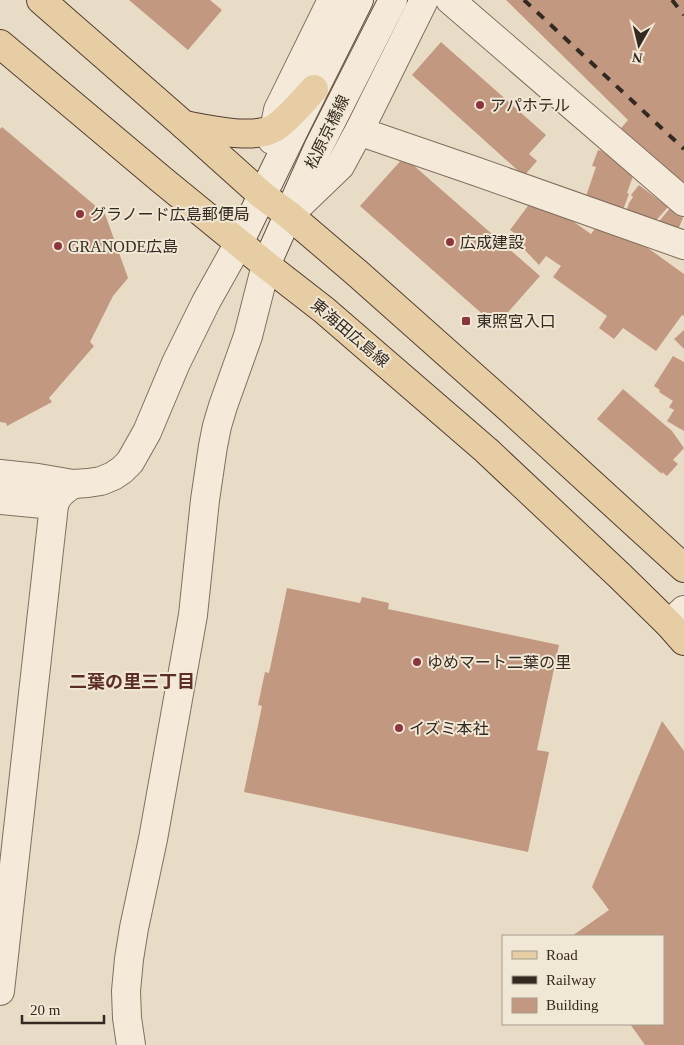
<svg xmlns="http://www.w3.org/2000/svg" width="684" height="1045" font-family="'Times New Roman','Noto Sans JP',serif">
<style>
.building{fill:#c29881}
.lines{fill:none;stroke-linecap:round;stroke-linejoin:round}
.street-casing{stroke:#826f5e;stroke-width:30}
.secondary-casing{stroke:#645042;stroke-width:30}
.primary-casing{stroke:#513e32;stroke-width:30}
.street{stroke:#f5ead9;stroke-width:28}
.secondary{stroke:#f5ead9;stroke-width:28}
.primary{stroke:#e7cda3;stroke-width:28}
.rail{stroke:#342920;stroke-width:4;stroke-dasharray:9 9;stroke-linecap:butt}
.poi-dot{fill:#8a363c;stroke:#f1e7d5;stroke-width:2}
.labels{text-anchor:middle;dominant-baseline:central;stroke-width:4;stroke-linejoin:round;paint-order:stroke}
.poi-label{font-size:16px;fill:#342920;stroke:#f1e7d5;text-anchor:start}
.street-label{font-size:16px;fill:#342920;stroke:#f1e7d5}
.neighbourhood-label{font-size:18px;font-weight:bold;fill:#5c2d25;stroke:#f1e7d5}
</style>
<rect width="100%" height="100%" fill="#e9dcc7"/>
<g class="building">
<polygon points="129,0 210,0 222,10 188,50"/>
<polygon points="506,0 684,0 684,189 616,134 628,120"/>
<polygon points="441,42 546,135 529,154 537,161 524,176 412,75"/>
<polygon points="2,127 105,214 128,278 113,296 90,342 94,346 49,398 52,402 7,426 6,423 0,422 0,129"/>
<polygon points="598,150 602,151 633,176 627,193 629,194 623,210 585,199 596,167 592,166"/>
<polygon points="404,157 540,276 496,326 360,206"/>
<polygon points="639,185 668,207 653,224 646,222 627,209 629,203 633,197 631,195"/>
<polygon points="533,199 550,205 591,234 597,226 638,241 684,274 684,316 682,315 656,351 623,328 614,339 599,328 607,316 553,277 561,266 546,256 539,265 522,247 526,241 510,230"/>
<polygon points="671,207 683,218 677,232 656,225"/>
<polygon points="684,330 684,349 674,339"/>
<polygon points="673,356 684,362 684,431 667,421 674,410 669,407 673,401 659,392 660,390 654,386"/>
<polygon points="623,389 672,431 684,448 673,460 678,464 667,476 662,472 662,474 597,419"/>
<polygon points="287,588 360,603 362,597 389,603 388,609 559,645 537,750 549,752 528,852 244,792 262,706 258,705 265,672 269,673"/>
<polygon points="662,721 684,751 684,1045 645,1045 630,1024 663,1024 663,936 572,936 609,910 592,887"/>
</g>
<g class="lines">
<g class="street-casing">
<g id="street">
<polyline points="450,0 684,202"/>
<polyline points="360,129 370,135 472,170 684,245"/>
<polyline points="272,140 278,110 332,0"/>
<polyline points="289,215 340,166 360,129 424,0"/>
<polyline points="0,474 38,478 73,484 88,483 101,481 113,476 122,470 130,462 147,432 176,363 206,302 239,243"/>
<polyline points="0,500 54,505"/>
<polyline points="669,624 684,610"/>
<path d="M0 991 54 505C57 495 64 490 73 484"/>
<polyline points="131,1045 127,1018 126,991 129,959 134,928 153,839 193,615 205,500 213,446 217,426 223,406 248,336 266,265"/>
</g>
</g>
<g class="secondary-casing">
<g id="secondary">
<polyline points="239,243 296,126 359,0"/>
<polyline points="266,265 319,146 393,0"/>
</g>
</g>
<g class="primary-casing">
<g id="primary">
<polyline points="41,0 184,125 262,195 289,215 357,273 510,409 684,568"/>
<polyline points="0,44 162,180 266,265 324,310 486,450 620,576 669,624 684,641"/>
<path d="M184 125C208 129 255 141 276 127 290 117 302 102 314 89"/>
</g>
</g>
<use href="#street" class="street"/>
<use href="#secondary" class="secondary"/>
<use href="#primary" class="primary"/>
<g class="rail">
<polyline points="524,0 684,149"/>
<polyline points="672,0 684,15"/>
</g>
</g>
<g class="poi-dot">
<circle cx="480" cy="105" r="5"/>
<circle cx="80" cy="214" r="5"/>
<circle cx="450" cy="242" r="5"/>
<circle cx="58" cy="246" r="5"/>
<rect x="461" y="316" width="10" height="10" rx="2.5"/>
<circle cx="417" cy="662" r="5"/>
<circle cx="399" cy="728" r="5"/>
</g>
<g class="labels">
<g class="poi-label">
<text x="490" y="105">アパホテル</text>
<text x="90" y="214">グラノード広島郵便局</text>
<text x="460" y="242">広成建設</text>
<text x="68" y="246">GRANODE広島</text>
<text x="476" y="321">東照宮入口</text>
<text x="427" y="662">ゆめマート二葉の里</text>
<text x="409" y="728">イズミ本社</text>
</g>
<g class="street-label">
<text transform="translate(327 132) rotate(-64)">松原京橋線</text>
<text transform="translate(350 333) rotate(40)">東海田広島線</text>
</g>
<g class="neighbourhood-label">
<text x="132" y="682">二葉の里三丁目</text>
</g>
</g>
<rect x="502" y="935" width="162" height="90" fill="#f1e7d5" stroke="#a59b8d"/>
<rect x="512" y="951" width="25" height="8" fill="#e7cda3" stroke="#a59b8d"/>
<text x="546" y="960" font-size="15" fill="#342920">Road</text>
<rect x="512" y="976" width="25" height="8" fill="#342920" stroke="#a59b8d"/>
<text x="546" y="985" font-size="15" fill="#342920">Railway</text>
<rect x="512" y="998" width="25" height="15" fill="#c29881" stroke="#a59b8d"/>
<text x="546" y="1010" font-size="15" fill="#342920">Building</text>
<g transform="translate(639 45) rotate(188)" stroke="#f1e7d5" stroke-width="4" paint-order="stroke">
<path d="M0-4L9 19L0 12L-9 19Z" fill="#342920"/>
<text y="-8" font-size="14" font-weight="bold" text-anchor="middle" fill="#342920">N</text>
</g>
<path d="M22 1015v8h82v-8" fill="none" stroke="#342920" stroke-width="2.5"/>
<text x="30" y="1015" font-size="15" fill="#342920" stroke="#f1e7d5" stroke-width="4" paint-order="stroke">20 m</text>
</svg>
